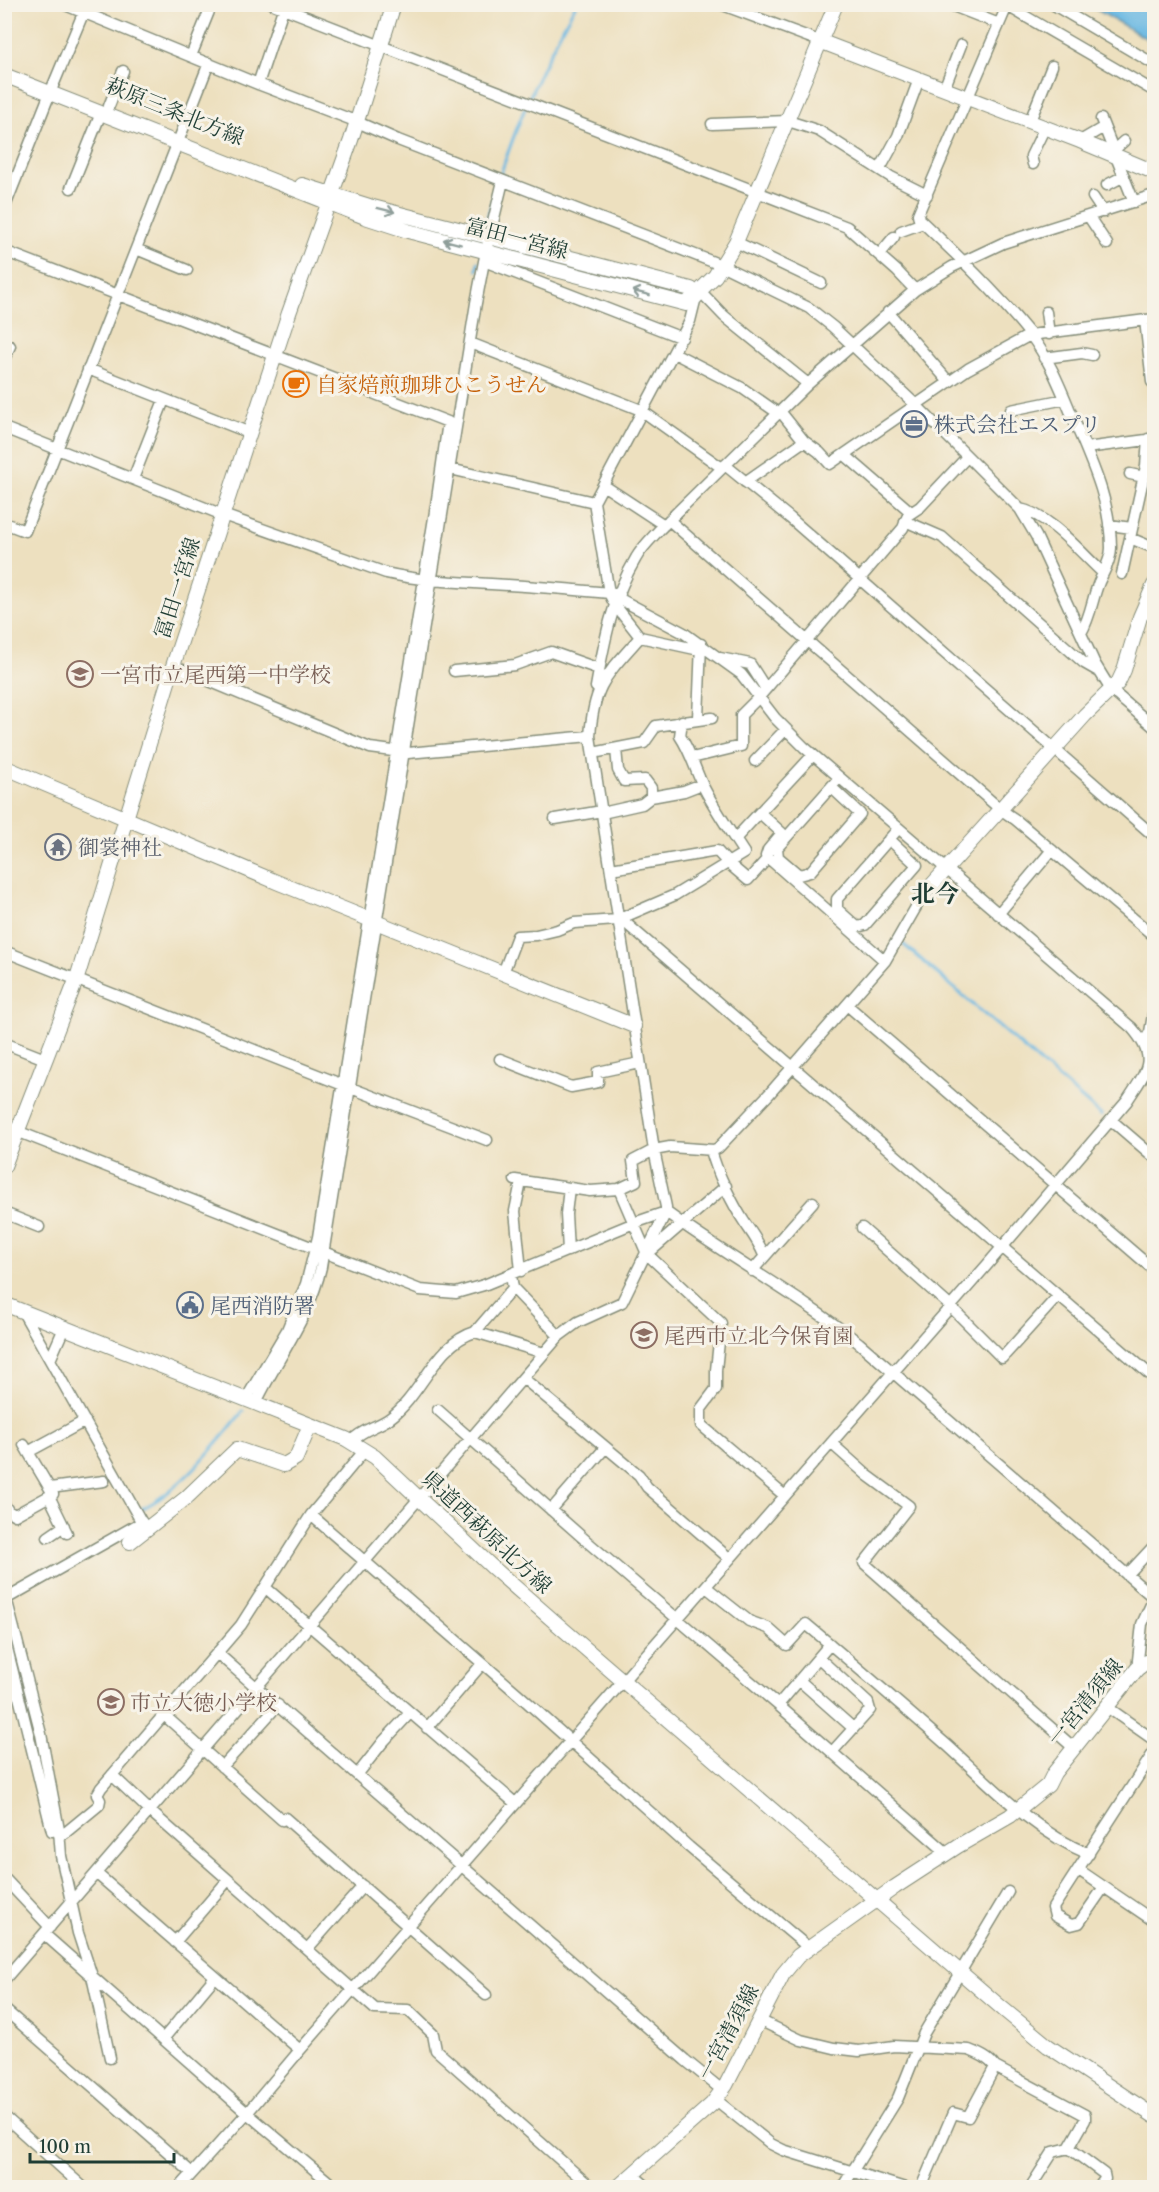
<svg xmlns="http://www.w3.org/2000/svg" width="1159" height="2192" font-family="'Libre Caslon Text','Noto Serif JP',serif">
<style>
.water{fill:#67b7e2;stroke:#437a8b;stroke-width:1.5}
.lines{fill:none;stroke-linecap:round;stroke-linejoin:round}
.stream{stroke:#67b7e2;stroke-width:3}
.street-casing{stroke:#868e7a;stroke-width:13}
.secondary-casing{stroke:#868e7a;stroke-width:16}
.street{stroke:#fff;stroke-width:10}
.secondary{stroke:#fff;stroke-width:14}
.oneway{stroke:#8f9e9a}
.labels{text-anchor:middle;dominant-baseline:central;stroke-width:6;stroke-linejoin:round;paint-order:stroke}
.street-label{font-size:21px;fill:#1f3d34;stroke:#f7f3e8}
.food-label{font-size:21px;fill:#c56008;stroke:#f7f3e8;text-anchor:start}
.service-label{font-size:21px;fill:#4e5e75;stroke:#f7f3e8;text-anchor:start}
.education-label{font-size:21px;fill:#785e54;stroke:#f7f3e8;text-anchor:start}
.worship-label{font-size:21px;fill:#5b616d;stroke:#f7f3e8;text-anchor:start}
.quarter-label{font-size:24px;font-weight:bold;fill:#1f3d34;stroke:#f7f3e8}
</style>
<rect width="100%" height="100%" fill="#f7f3e8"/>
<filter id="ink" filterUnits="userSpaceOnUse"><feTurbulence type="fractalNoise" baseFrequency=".0167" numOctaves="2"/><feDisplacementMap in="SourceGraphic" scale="12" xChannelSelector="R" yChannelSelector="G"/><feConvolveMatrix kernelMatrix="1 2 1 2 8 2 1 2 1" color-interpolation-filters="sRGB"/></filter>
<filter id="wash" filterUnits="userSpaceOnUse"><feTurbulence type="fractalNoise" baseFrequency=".008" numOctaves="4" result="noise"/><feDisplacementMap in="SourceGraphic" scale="24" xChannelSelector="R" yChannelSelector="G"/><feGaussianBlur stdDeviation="1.35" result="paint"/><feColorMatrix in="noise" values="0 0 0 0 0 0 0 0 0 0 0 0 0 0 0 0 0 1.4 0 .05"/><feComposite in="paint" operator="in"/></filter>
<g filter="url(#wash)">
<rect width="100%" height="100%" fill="#ede0bf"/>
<path class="water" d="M1088 5H1154V43Z"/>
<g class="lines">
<path class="stream" d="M486 222C507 146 537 72 576 4
M477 270 478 262
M903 944 1102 1116
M141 1509C180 1491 217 1444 243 1411"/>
</g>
</g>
<g filter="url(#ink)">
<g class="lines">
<defs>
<path id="street" d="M63 4 258 84 355 121 398 140 721 265 809 308 833 327 916 405 1020 509 1036 536 1095 664 1111 690 1154 727
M273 4 847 227 897 271 915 290
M720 4 822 42
M948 4 999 24
M1004 4 1154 91
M1052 4 1154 64
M1007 6 918 214 919 219C957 255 996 292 1029 333 1049 358 1061 389 1073 418 1090 459 1111 501 1111 548 1111 560 1104 571 1099 582 1092 599 1091 616 1081 633
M191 56 212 4
M258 84 283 9
M944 89 961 45
M109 106 123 71
M1101 119 1134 202
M1030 121 1052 66
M712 124 788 121 804 126 819 131 891 177 927 195
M1080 141 1104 127
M1114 150 1124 141
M1033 164 1031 156 1045 127
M880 169 898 136 919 79
M1107 185 1124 176
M71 188 101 113
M1093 197 1103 212
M4 209 50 93 87 4
M1089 217 1107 244
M901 231 923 223
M736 242 821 283
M136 249 187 270
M4 251 448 422 437 499 318 1237 306 1284 287 1330 246 1399
M879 255 894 237
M484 261 682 338
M701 292 724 316 808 384
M696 297 690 321 594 502 609 593 615 605 640 637 695 649 701 644
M888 312 949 382
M1046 312 1049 334
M1145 320 1152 382
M470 343 641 410 722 468
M674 353 742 388 778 413
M1044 358 1082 353 1092 355
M4 359 10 346
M88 369 250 433
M1011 410 1065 399
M780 411 804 441 819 452 830 464 968 369 1030 335 1154 319
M4 428 223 515 386 573C420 581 456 582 491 584 534 586 577 590 620 594
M1086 448 1154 439
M845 455 911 512
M725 465 790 518 1154 836
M450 469 594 502
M1130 474 1144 477
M133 479 164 400
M745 482 804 441
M603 485 664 525
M1020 509C1050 515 1080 552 1103 573
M669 520 1000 809 1016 820 1154 936
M905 521 942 537 1084 663 1098 671
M4 523 25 531 209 63
M1109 525 1132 528
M1130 538 1154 548
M1122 574 1146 466 1148 439
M1143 608 1154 618
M720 658 750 664 766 689
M173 666 370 748 408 753 590 736
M454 671 515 665 551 652 599 669
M596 687C604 643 612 598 636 558 642 547 652 538 660 529L808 384 915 290 952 267 1003 243 1154 195
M698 718 701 644
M616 749 618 770 624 781 645 780 651 788V797
M593 753 644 743 656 726 712 718
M692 758 741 746V715L759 697 903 528 908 515 920 507 967 457
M755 761 786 729
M831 787 860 814 810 872 799 875 778 857 777 848 831 787 839 778
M602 813 642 804 651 797 684 791 702 784
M760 813 782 833 768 850 766 856 885 961
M555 819 602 811
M735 839 813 755
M889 839 917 865 865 925 857 927 837 909V899L898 829
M611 869 717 851 728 863 748 880 768 858
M998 914 1052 850
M621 919 1154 1378
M4 951 343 1085 487 1140
M503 973 517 936 536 935 557 930 574 923 617 920 675 895 744 853C730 831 716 811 704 788 695 770 691 752 680 736L682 721
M847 1005 1154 1270
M1144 1042 1150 1032 1154 1009
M4 1043 45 1059
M500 1059 571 1087 598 1082V1072L640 1063
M1111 1120 1154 1157
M4 1126 420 1290 456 1293 484 1285 634 1223 666 1212C729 1258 798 1295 859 1343L1154 1598
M711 1150C716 1171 733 1205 745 1223 753 1235 758 1241 764 1255
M515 1180 590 1191 619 1189 636 1181 633 1161 654 1150 670 1147 714 1150 718 1148 770 1093 885 961 923 895
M521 1182 515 1211 521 1271
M619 1189 647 1254 721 1323 716 1370V1389L701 1409V1425L785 1496
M4 1213 39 1227
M862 1228 950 1306 1002 1358 1058 1296
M652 1250 726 1186
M568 1251 566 1214 569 1188
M752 1271 813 1202
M511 1275 513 1288 559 1336
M23 1312 50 1360
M64 1328 50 1360 146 1530
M475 1332 513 1288
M523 1378 639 1475 647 1487 730 1559
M256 1403C277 1358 310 1317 321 1267L476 303 486 251 503 181
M438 1410 591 1545 778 1705 947 1853
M350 1442C364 1428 376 1428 390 1418 422 1395 435 1344 475 1332L544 1353
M831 1443 867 1475 909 1506 864 1563 1074 1748
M28 1452 85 1421
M50 1488 104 1481
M49 1496 67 1533
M4 1504 8 1511 15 1515 53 1494 24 1445
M551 1510 605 1448
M311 1515 518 1694 689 1847 809 1948
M48 1537 64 1526
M1127 1575 1154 1546
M706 1587 749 1621 768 1628 787 1645 806 1624C854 1664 901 1705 948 1746 991 1785 1034 1832 1089 1854
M266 1588 515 1803
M4 1590 41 1734 59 1830 61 1856 78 1933 92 1976 110 2058
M4 1600 142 1522
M4 1636 52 1831
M217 1653 685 2060 722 2090
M820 1659 868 1703 870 1710 832 1752
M1137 1669 1142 1624 1154 1598
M800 1681 853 1728
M778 1705 830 1644
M1107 1707 1154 1740
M164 1715 282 1820 285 1818 486 1995
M427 1728 482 1664
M222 1767 278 1705
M112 1775 150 1811 375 2009 408 2010 433 2034 436 2050 592 2188
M357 1775 383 1742 410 1713
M59 1835 65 1833 99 1805 100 1800 97 1795 101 1788 241 1625 311 1515 365 1450
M1079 1870 1154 1921
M97 1874 300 2050
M4 1878 50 1927
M1104 1887 1079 1923 1071 1925 1055 1916 1053 1908 1154 1752
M44 1934 247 2113 336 2188
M175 1942 228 1880
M308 1948 363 1886
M4 1980 559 1336 578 1322 622 1302 666 1212V1207L654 1150 590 736C594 683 607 675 640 637
M4 2009 192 2173
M759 2020 801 2040 834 2048 859 2051 894 2046 969 2050C979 2054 989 2058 995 2067L1085 2115V2120L1069 2148
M163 2039 215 1977
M715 2099 771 2144 783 2150 905 2188
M4 2116 84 2188
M632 2174 648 2188
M179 2188 247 2113 300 2050 987 1265 1127 1101C1147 1070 1159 1059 1132 1028L804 747 775 718 741 674 684 633 618 598
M842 2188 898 2098 924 2033 1008 1892
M921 2188 953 2113 968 2117 995 2067
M1030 2188 1053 2152 1069 2148 1104 2174 1105 2179 1098 2188"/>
<path id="secondary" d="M822 42 1080 141 1154 172
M4 75 365 217 408 231 686 304 715 276 736 242 836 4
M302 185 369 206 691 289 696 297
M4 767 279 883 634 1026
M923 895 1085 715 1118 683 1124 670 1140 617 1154 585
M4 1166 77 978 173 666 289 313 351 140 394 4
M4 1304 346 1439 375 1457 491 1566 564 1630 1003 2009 1048 2046 1154 2116
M130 1542 186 1498 237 1449 284 1465 296 1458 310 1425
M617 2188 712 2104 726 2085 783 1974 798 1956 895 1887 958 1846 1010 1816 1048 1785 1054 1773 1137 1669 1145 1663 1154 1659"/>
</defs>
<use href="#street" class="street-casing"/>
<use href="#secondary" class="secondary-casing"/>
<use href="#street" class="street"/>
<use href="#secondary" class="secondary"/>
</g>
<defs><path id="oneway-shaft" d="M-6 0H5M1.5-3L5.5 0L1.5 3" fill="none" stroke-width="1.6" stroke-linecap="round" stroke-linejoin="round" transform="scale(1.5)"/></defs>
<g class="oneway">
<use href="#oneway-shaft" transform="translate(386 210) rotate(14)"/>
<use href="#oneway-shaft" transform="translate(452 242) rotate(-165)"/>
<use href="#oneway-shaft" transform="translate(641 293) rotate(-166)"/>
</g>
</g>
<defs>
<symbol id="cafe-ring" viewBox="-11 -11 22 22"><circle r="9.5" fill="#f7f3e8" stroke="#e8710a" stroke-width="1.5"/><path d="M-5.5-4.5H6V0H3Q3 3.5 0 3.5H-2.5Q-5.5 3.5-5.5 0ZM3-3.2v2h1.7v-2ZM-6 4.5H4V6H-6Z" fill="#e8710a"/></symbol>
<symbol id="office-ring" viewBox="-11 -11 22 22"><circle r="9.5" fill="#f7f3e8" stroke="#5c6f8a" stroke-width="1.5"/><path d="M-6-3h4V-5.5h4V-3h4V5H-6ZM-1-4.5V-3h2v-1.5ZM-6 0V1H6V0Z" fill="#5c6f8a"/></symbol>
<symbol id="school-ring" viewBox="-11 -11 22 22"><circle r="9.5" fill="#f7f3e8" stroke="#8d6e63" stroke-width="1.5"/><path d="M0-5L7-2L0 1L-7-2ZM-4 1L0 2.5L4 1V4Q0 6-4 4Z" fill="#8d6e63"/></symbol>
<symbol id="temple-ring" viewBox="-11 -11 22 22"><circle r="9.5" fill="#f7f3e8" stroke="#6b7280" stroke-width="1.5"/><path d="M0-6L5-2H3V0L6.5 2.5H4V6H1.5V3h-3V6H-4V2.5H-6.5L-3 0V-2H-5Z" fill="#6b7280"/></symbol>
<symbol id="civic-ring" viewBox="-11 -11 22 22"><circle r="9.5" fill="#f7f3e8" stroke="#5c6f8a" stroke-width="1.5"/><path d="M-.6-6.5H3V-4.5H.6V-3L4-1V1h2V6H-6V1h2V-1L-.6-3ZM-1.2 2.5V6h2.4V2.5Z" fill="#5c6f8a"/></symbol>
</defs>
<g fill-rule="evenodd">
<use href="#cafe-ring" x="281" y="369" width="30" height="30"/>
<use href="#office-ring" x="899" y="409" width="30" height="30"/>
<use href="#school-ring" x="65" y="659" width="30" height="30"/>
<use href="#temple-ring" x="43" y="832" width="30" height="30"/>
<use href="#civic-ring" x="175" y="1290" width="30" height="30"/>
<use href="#school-ring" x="629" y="1320" width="30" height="30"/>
<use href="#school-ring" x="96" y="1687" width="30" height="30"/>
</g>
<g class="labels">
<g class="street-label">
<text transform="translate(175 111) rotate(22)">萩原三条北方線</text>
<text transform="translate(517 238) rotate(15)">富田一宮線</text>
<text transform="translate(177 588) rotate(-72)">冨田一宮線</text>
<text transform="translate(487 1532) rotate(43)">県道西萩原北方線</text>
<text transform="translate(1085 1702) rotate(-51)">一宮清須線</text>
<text transform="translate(728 2032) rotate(-62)">一宮清須線</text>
</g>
<g class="food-label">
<text x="316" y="384">自家焙煎珈琲ひこうせん</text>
</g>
<g class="service-label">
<text x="934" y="424">株式会社エスプリ</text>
<text x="210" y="1305">尾西消防署</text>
</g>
<g class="education-label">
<text x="100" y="674">一宮市立尾西第一中学校</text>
<text x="664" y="1335">尾西市立北今保育園</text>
<text x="130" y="1702">市立大徳小学校</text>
</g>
<g class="worship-label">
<text x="78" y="847">御裳神社</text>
</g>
<g class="quarter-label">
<text x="935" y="893">北今</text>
</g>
</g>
<rect width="1159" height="2192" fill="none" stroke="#f7f3e8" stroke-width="24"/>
<path d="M30 2153v9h144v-9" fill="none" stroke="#1f3d34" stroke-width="3"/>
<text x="39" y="2153" font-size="18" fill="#1f3d34" stroke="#f7f3e8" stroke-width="4.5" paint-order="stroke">100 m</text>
</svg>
